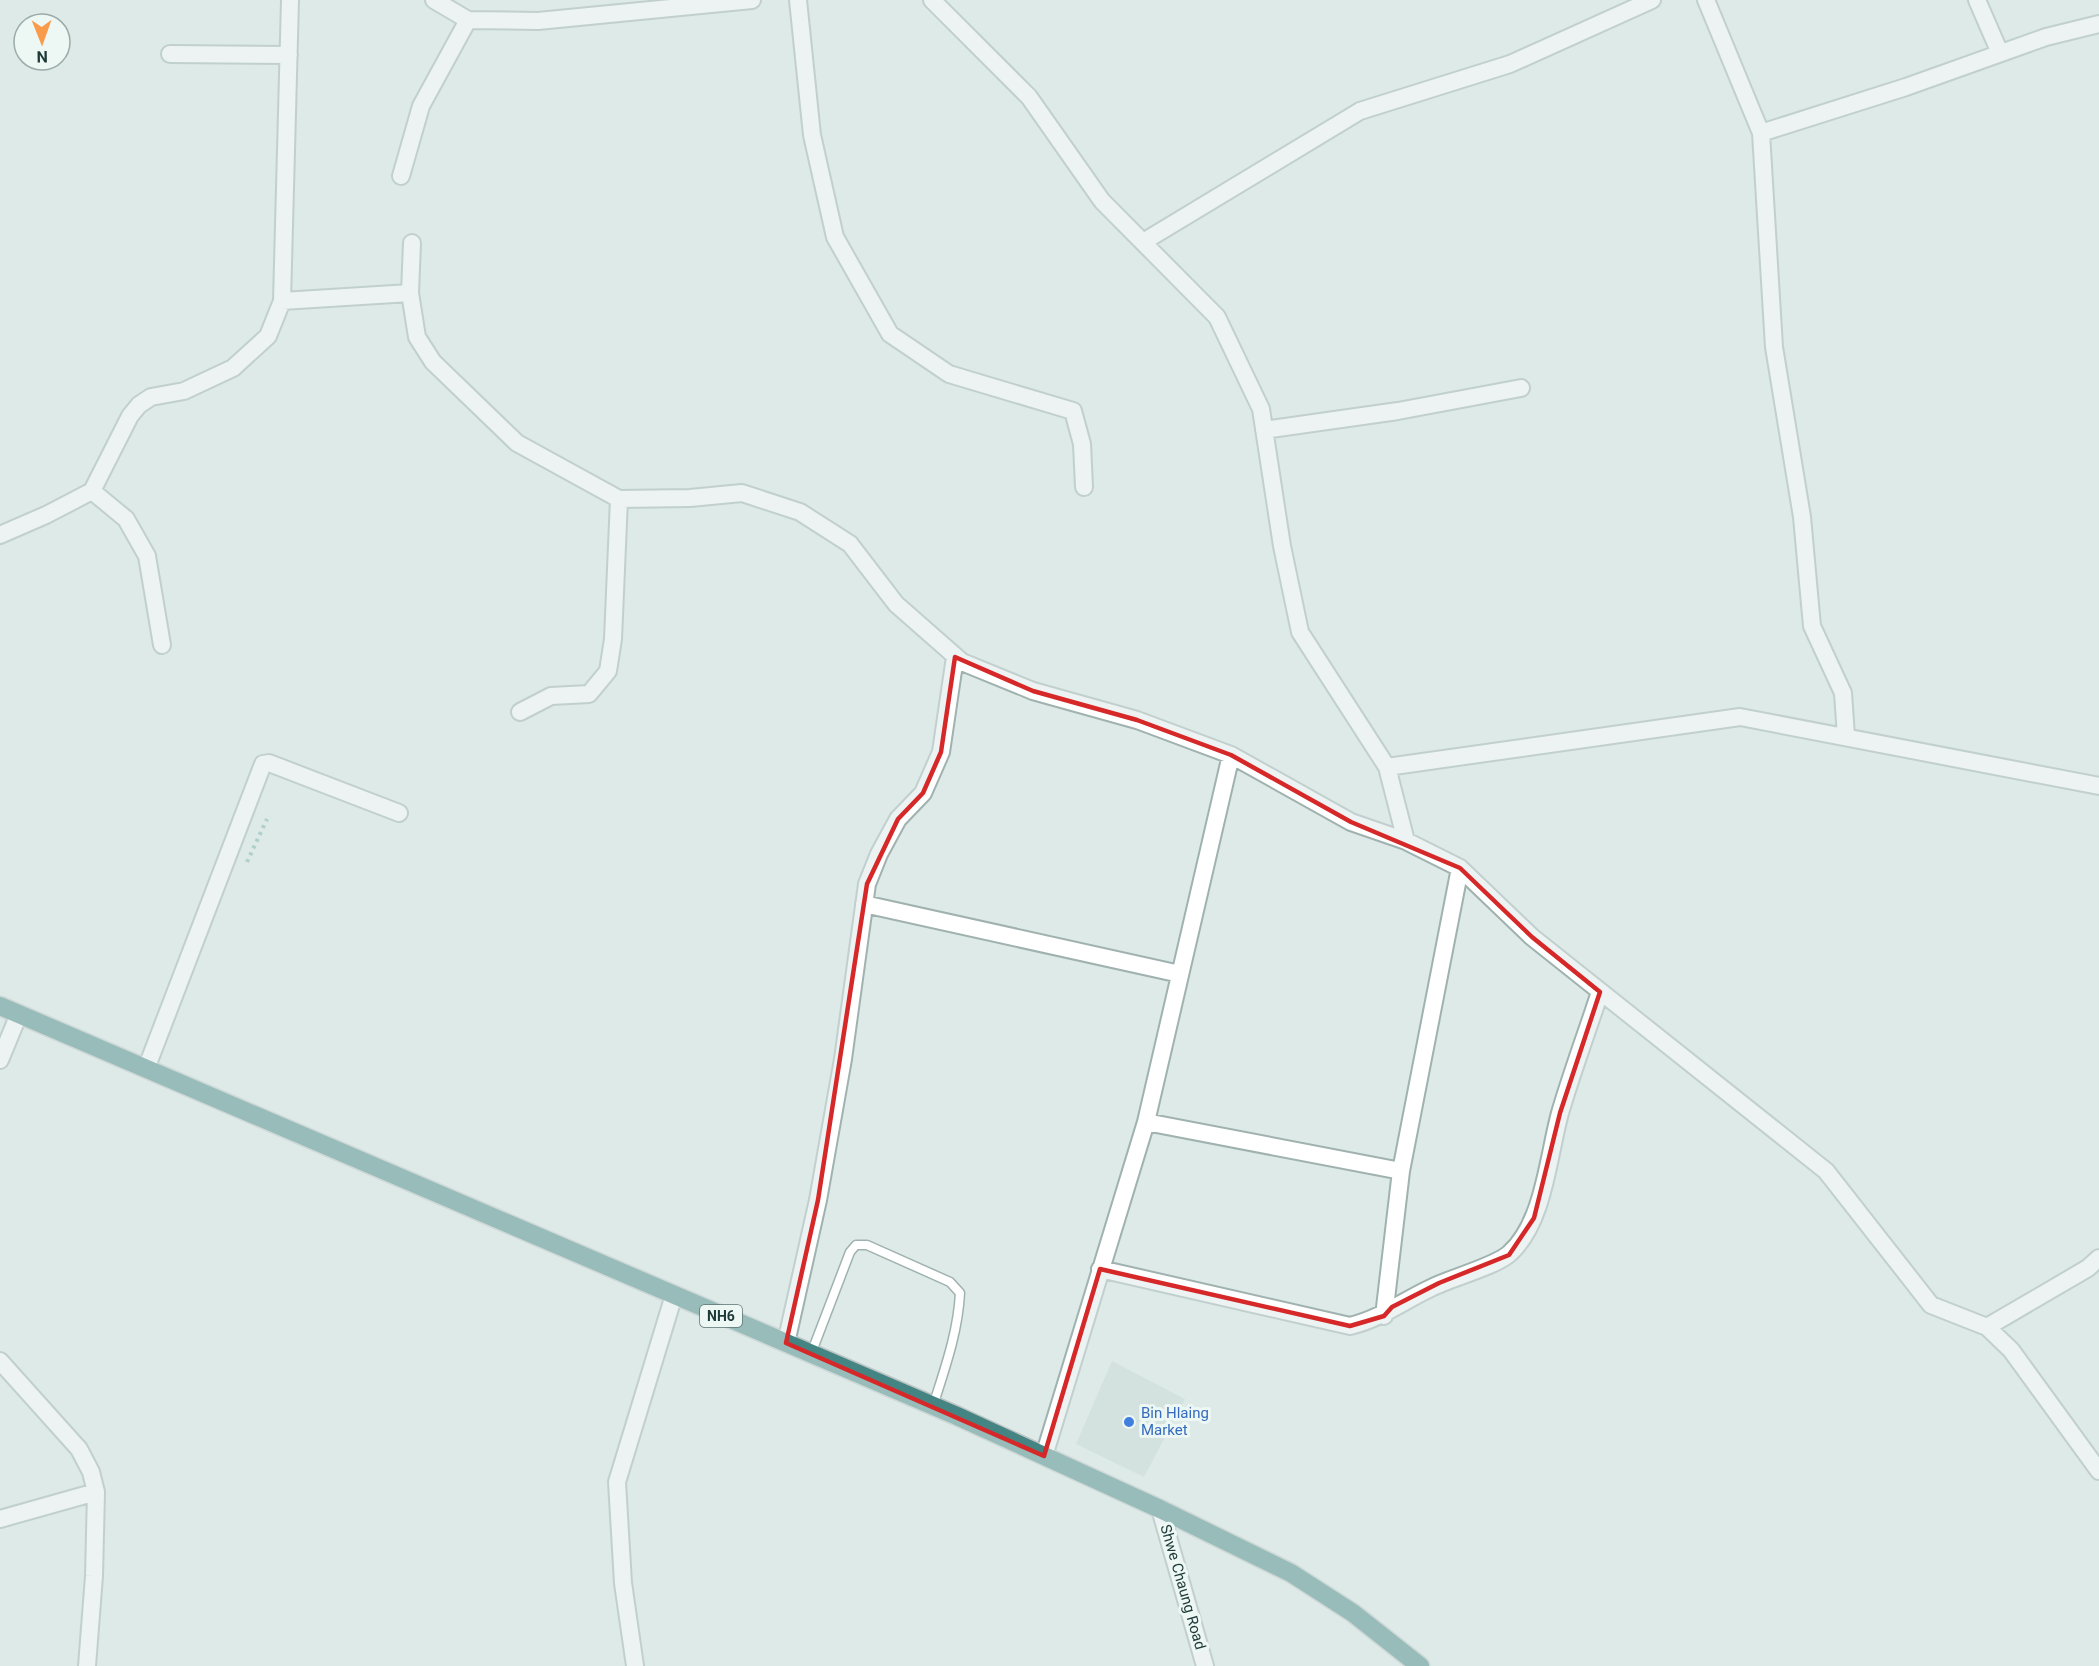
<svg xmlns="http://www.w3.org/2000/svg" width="2099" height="1666" font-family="Roboto,sans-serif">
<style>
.built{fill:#cbdad6}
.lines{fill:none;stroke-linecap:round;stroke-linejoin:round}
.service-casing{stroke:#a0b2af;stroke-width:11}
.minor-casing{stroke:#a0b2af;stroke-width:20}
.trunk-casing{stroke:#bcc4c3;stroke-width:21}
.path{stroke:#7bb0aa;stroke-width:4;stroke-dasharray:3 4.5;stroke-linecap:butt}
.service{stroke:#fff;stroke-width:8}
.minor{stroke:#fff;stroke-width:16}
.trunk{stroke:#448584;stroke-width:18}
.marked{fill:none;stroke:#d62828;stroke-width:4.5;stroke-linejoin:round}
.shop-dot{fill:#3f7fe0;stroke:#edf7f4;stroke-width:2}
.labels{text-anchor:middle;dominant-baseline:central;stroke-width:6;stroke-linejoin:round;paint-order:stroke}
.shield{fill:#edf7f4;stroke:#5c7370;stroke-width:1.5}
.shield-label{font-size:14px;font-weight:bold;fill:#1e3a38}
.shop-label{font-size:15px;fill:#366cbe;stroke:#edf7f4;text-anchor:start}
.street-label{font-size:15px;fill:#1e3a38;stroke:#edf7f4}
</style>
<rect width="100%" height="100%" fill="#ddeae7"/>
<path class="built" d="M1112 1361 1185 1399 1144 1477 1076 1444Z"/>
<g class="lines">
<defs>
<path id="service" d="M811 1354 850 1252 856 1245H867L950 1282 960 1293C958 1332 945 1368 933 1406"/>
<path id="minor" d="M434 0 468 20 538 21 752 0
M798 0 812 135 835 237 890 334 949 374 1073 411 1082 444 1084 487
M932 0 1029 97 1102 201 1217 317 1261 409 1282 546 1300 632 1387 767 1406 841 1460 868 1532 937 1826 1171 1931 1305 1987 1327 2011 1350 2099 1471
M1706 0 1761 133 1774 347 1802 517 1812 626 1843 693 1846 736
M1977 0 2000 53
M170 54 289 55
M1761 133 1906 87 2046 37 2099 24
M401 176 421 106 468 20
M1143 242 1360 111 1510 64 1652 0
M412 243 410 293 417 337 433 362 517 443 619 499 690 498 742 493 800 512 850 544 896 604 962 662 1033 691 1137 720 1231 755 1351 822 1406 841
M282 301 410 293
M1264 430 1398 411 1521 388
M92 491 126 519 147 556 162 645
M0 535 46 515 92 491 130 416 139 405 151 397 184 391 233 368 268 336 282 301 290 0
M520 712 551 696 589 694 608 671 613 639 619 499
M1387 767 1740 717 2099 786
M864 904 1180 974
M0 1060 19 1014
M146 1069 263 764 269 763 399 813
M1146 1122 1401 1171
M1100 1269 1350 1326C1380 1319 1403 1301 1431 1288 1450 1278 1497 1266 1510 1253 1544 1222 1548 1157 1560 1113 1572 1072 1587 1032 1600 992
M1384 1316 1401 1171 1460 868
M1987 1327 2088 1268 2099 1258
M786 1343 818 1200 843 1059 867 884 879 854 898 819 923 793 941 752 955 657
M0 1361 79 1449 91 1472 96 1492 94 1576 87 1666
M1044 1456 1146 1122 1231 755
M1160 1509 1205 1666
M0 1519 96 1492
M635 1666 623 1583 617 1482 674 1295"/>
<path id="trunk" d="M0 1006 957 1416 1160 1509 1291 1573 1353 1613 1420 1666"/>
</defs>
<use href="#service" class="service-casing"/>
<use href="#minor" class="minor-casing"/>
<use href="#trunk" class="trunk-casing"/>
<path class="path" d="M247 862 267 819"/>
<use href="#service" class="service"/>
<use href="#minor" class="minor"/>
<use href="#trunk" class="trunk"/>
</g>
<path d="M0 0H2099V1666H0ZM955 657 1033 691 1137 720 1231 755 1351 822 1460 868 1532 937 1600 992 1560 1113 1534 1218 1509 1255 1439 1283 1392 1307 1384 1316 1350 1326 1100 1269 1044 1456 786 1343 818 1200 867 884 898 819 923 793 941 752Z" fill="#ddeae7" fill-opacity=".55" fill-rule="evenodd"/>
<path class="marked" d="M955 657 1033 691 1137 720 1231 755 1351 822 1460 868 1532 937 1600 992 1560 1113 1534 1218 1509 1255 1439 1283 1392 1307 1384 1316 1350 1326 1100 1269 1044 1456 786 1343 818 1200 867 884 898 819 923 793 941 752Z"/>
<circle class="shop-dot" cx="1129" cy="1422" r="6"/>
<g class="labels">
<rect class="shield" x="700" y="1305" width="42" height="22" rx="4.5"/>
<g class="shield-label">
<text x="721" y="1316">NH6</text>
</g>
<g class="shop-label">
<text x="1141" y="1413">Bin Hlaing<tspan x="1141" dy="17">Market</tspan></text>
</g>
<g class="street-label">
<text transform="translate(1183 1587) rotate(74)">Shwe Chaung Road</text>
</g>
</g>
<g transform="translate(42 42) rotate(179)"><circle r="28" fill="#edf7f4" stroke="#9aaba9" stroke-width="1.5"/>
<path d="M0-4.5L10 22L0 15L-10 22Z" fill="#fa9b4b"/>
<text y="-9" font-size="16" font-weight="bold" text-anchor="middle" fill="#1e3a38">N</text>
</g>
</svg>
